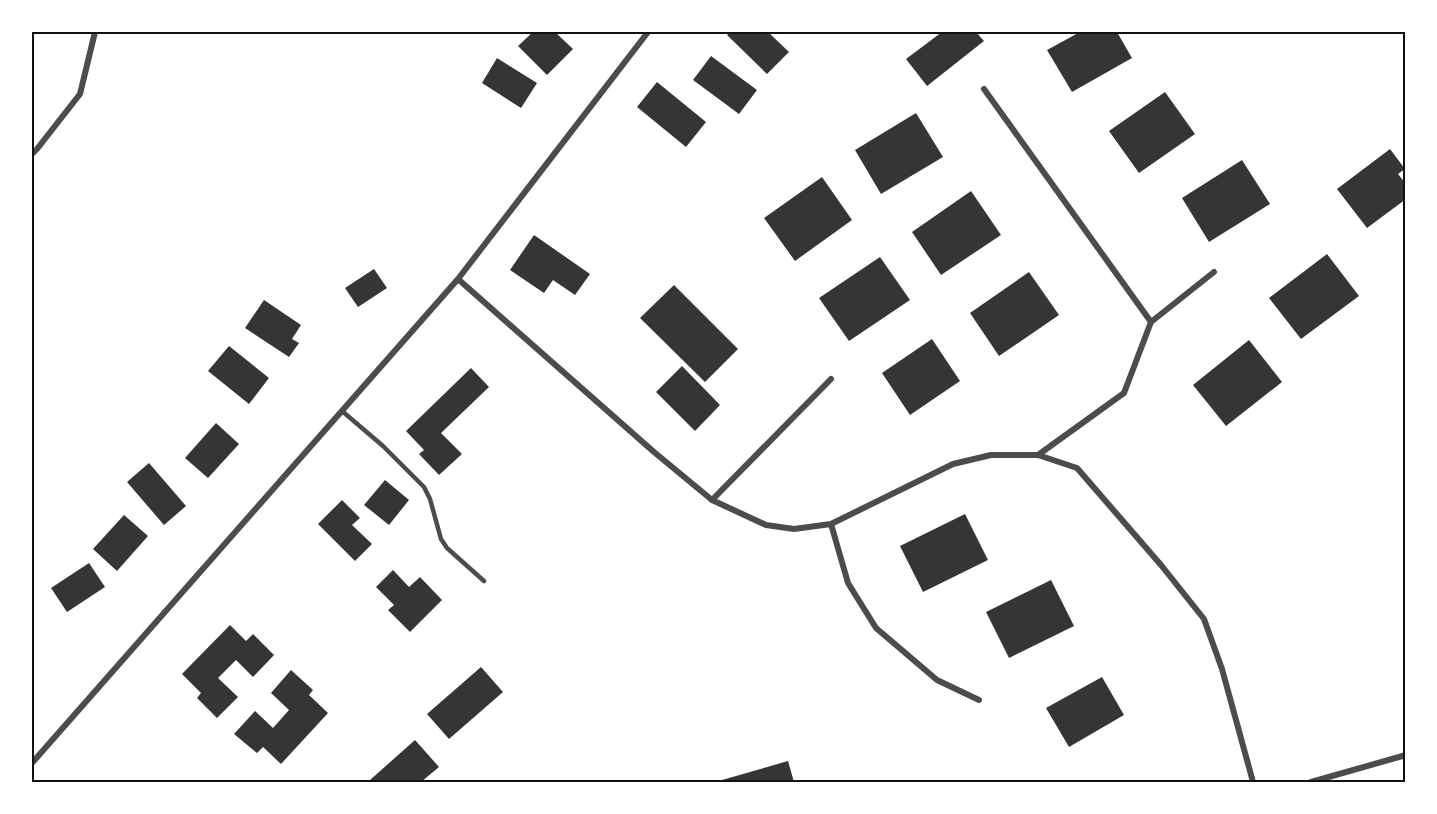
<svg xmlns="http://www.w3.org/2000/svg" width="1437" height="814" font-family="'Archivo Narrow',sans-serif">
<style>
.building{fill:#353535}
.lines{fill:none;stroke-linecap:round;stroke-linejoin:round}
.service{stroke:#4c4c4c;stroke-width:4.5}
.minor{stroke:#4c4c4c;stroke-width:6}
.neatline{fill:none;stroke:#111;stroke-width:2}
</style>
<rect width="100%" height="100%" fill="#fff"/>
<path class="building" d="M533 32H555L573 49 547 75 518 46Z
M730 32H768L789 52 767 74 727 35Z
M942 32H976L984 41 927 86 906 59Z
M1080 32H1117L1132 58 1072 92 1047 50Z
M711 56 757 90 739 114 693 80Z
M497 58 537 83 521 108 482 83Z
M657 82 706 122 686 147 637 107Z
M1165 92 1195 134 1139 173 1109 131Z
M916 113 943 157 881 194 855 150Z
M1390 149 1405 169 1398 174 1406 184V199L1367 228 1337 189Z
M1242 160 1270 204 1209 242 1182 198Z
M822 177 852 220 795 261 764 218Z
M971 191 1001 235 941 275 912 232Z
M534 235 590 274 575 295 553 280 544 293 510 270Z
M1327 254 1359 296 1301 339 1269 298Z
M880 257 910 300 849 341 819 298Z
M374 269 387 288 358 307 345 288Z
M1029 272 1059 315 999 356 970 313Z
M674 285 738 349 705 382 640 318Z
M264 300 301 325 292 339 299 343 289 357 245 328Z
M932 339 960 381 910 415 882 373Z
M1249 340 1282 382 1226 426 1193 385Z
M229 346 269 378 249 404 208 371Z
M682 366 720 405 695 431 656 392Z
M471 368 489 387 441 433 462 454 439 475 419 454 424 450 406 431Z
M216 423 239 444 208 478 185 458Z
M149 463 186 506 164 525 127 482Z
M385 480 409 500 389 525 364 505Z
M342 500 360 518 352 525 372 544 355 561 318 524Z
M965 514 988 560 923 592 900 546Z
M124 515 148 536 117 571 93 549Z
M89 563 105 587 67 612 51 588Z
M393 570 409 587 420 577 442 600 410 632 388 610 394 605 376 587Z
M1051 580 1074 626 1009 658 986 612Z
M230 625 246 641 253 634 274 655 253 677 236 660 218 678 238 697 217 718 197 698 201 693 182 674Z
M481 667 503 692 449 739 427 714Z
M291 670 313 690 309 695 328 713 281 764 263 747 257 753 234 734 255 711 273 728 289 710 271 693Z
M1102 677 1124 715 1069 747 1046 708Z
M415 740 439 767 421 782H372L370 780Z
M788 761 794 782H715Z"/>
<g class="lines">
<path class="service" d="M342 411 383 446 424 487 430 499 441 539 447 548 484 581"/>
<path class="minor" d="M984 89 1151 322 1124 393 1038 455
M32 154 37 149 80 94 95 32
M458 279 654 452 712 500 766 525 794 529 831 524 953 464 991 455H1038L1077 468 1161 565 1204 619 1222 669 1253 782
M1151 322 1214 272
M712 500 831 379
M831 524 848 583 876 628 937 680 979 700
M32 763 458 279 648 32
M1311 782 1406 755"/>
</g>
<rect width="1437" height="814" fill="none" stroke="#ffffff" stroke-width="66"/>
<rect x="33" y="33" width="1371" height="748" class="neatline"/>
</svg>
